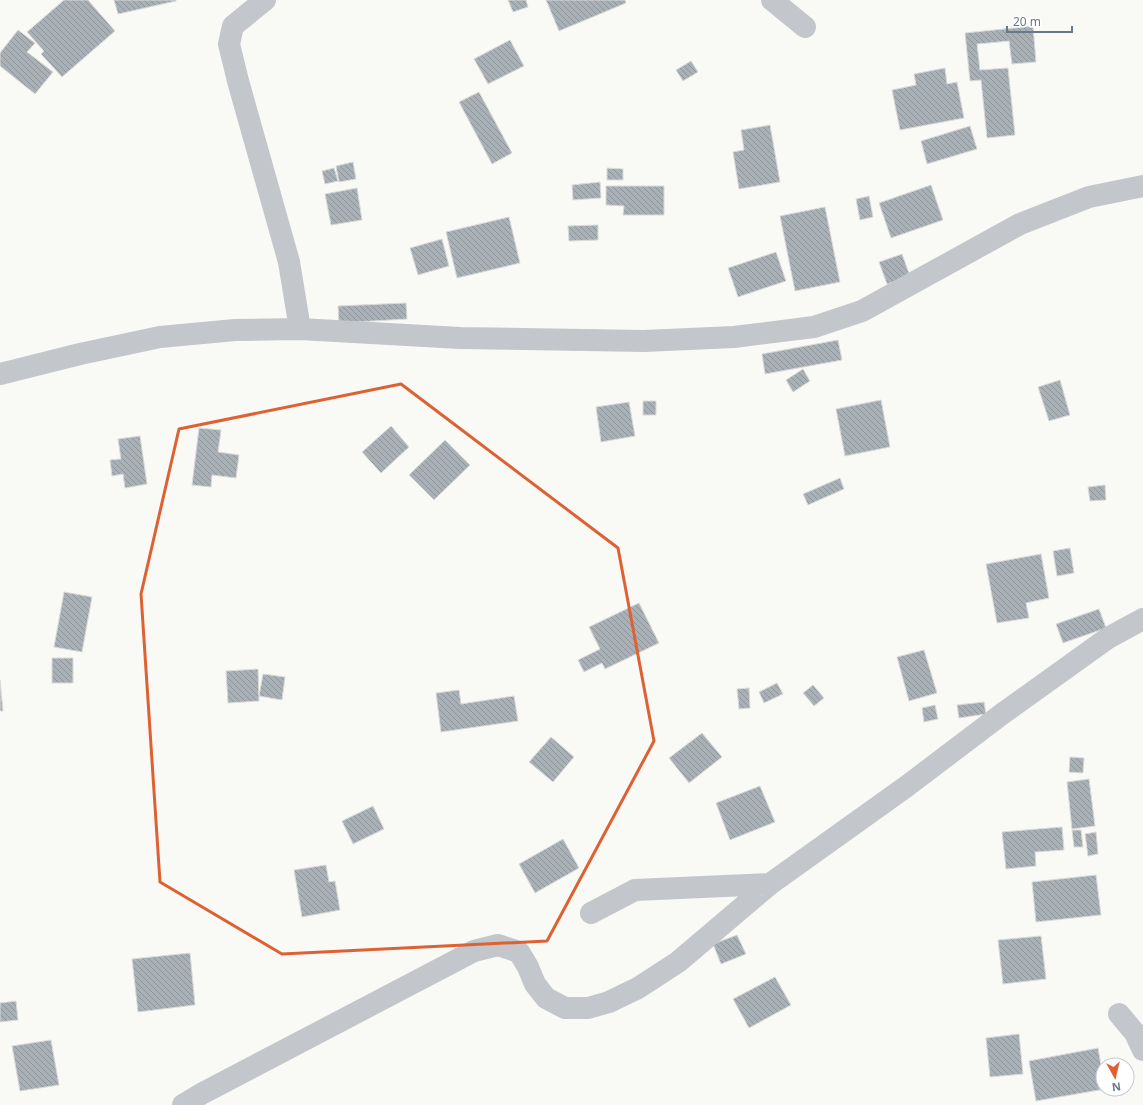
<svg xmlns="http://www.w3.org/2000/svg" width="1143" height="1105" font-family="'Noto Sans',sans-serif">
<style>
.building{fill:url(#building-back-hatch);stroke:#dadbd9}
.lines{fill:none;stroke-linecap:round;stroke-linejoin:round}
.street{stroke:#c3c6ca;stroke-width:22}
.marked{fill:none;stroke:#dd6133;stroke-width:3;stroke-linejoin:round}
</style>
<defs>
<pattern id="building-back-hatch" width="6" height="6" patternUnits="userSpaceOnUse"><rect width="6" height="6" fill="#a9b1b7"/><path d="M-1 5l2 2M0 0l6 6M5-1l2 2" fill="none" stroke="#8e959a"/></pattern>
</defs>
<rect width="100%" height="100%" fill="#f9f9f6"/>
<path class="building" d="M64 0H88L115 31 62 77 41 54 44 51 27 32Z
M114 0H176V1L118 14Z
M508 0H526L528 7 513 12Z
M546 0H625L626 3 559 31Z
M1033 26 1036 62 1012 64 1009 41 977 44 980 70 1008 68 1015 135 987 138 981 80 970 81 965 33Z
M18 30 35 43 27 52 53 72 35 94 0 66V53Z
M510 40 524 66 488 84 474 59Z
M691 61 698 72 683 81 676 70Z
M945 68 947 84 957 82 964 118 900 130 892 90 916 85 914 74Z
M479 92 512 153 492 164 459 102Z
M770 125 780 182 739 189 733 152 744 150 741 130Z
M970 126 977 149 927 164 921 141Z
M353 162 356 179 339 182 336 166Z
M334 168 338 181 325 184 322 171Z
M607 168 623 169V180H607Z
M600 182 601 198 573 200 572 185Z
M931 185 943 220 891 238 879 203Z
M606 186H664V215H623L624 206 606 205Z
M357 188 362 220 331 225 325 194Z
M869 196 873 217 860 220 856 199Z
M825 207 840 282 795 291 780 216Z
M509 217 520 263 457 278 446 232Z
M598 225V240L569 241 568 226Z
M442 239 449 266 418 275 410 248Z
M776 252 786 281 738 297 728 268Z
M902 254 910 276 887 284 879 262Z
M406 303 407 319 339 323 338 306Z
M838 340 842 360 765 374 762 354Z
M803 369 810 381 793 392 786 380Z
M1060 380 1070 415 1049 421 1038 387Z
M881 400 890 447 845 456 836 409Z
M643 401H656V415H643Z
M629 402 635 436 601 442 596 407Z
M391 426 409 447 381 473 362 452Z
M199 428 221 430 218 452 239 455 236 478 212 475 211 487 192 485Z
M140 436 147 484 125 488 123 474 112 476 110 460 121 459 118 439Z
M445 440 470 465 434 500 409 475Z
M840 478 844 489 808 505 803 494Z
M1105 485 1106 500 1090 501 1088 487Z
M1070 548 1074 573 1057 576 1053 551Z
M1041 554 1049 598 1026 603 1029 618 997 623 986 564Z
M64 592 92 597 82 652 54 647Z
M639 603 659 643 605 669 602 663 584 672 578 660 600 649 589 627Z
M1099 609 1106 628 1063 643 1056 624Z
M924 650 937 693 909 701 897 657Z
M52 658H73V683H52Z
M258 669 259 701 228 703 226 671Z
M263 674 285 677 282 700 259 696Z
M0 680 3 711H0Z
M777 683 783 694 764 703 759 692Z
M813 685 824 698 814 706 803 693Z
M749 688 750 708 739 709 737 689Z
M459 690 461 704 514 696 518 721 441 732 436 693Z
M984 702 986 714 959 718 957 705Z
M935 705 938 719 924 722 922 708Z
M702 733 722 757 689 783 669 758Z
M551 737 574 757 553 782 529 762Z
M1070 757 1084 758 1083 773 1069 772Z
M1089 779 1095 826 1072 829 1067 782Z
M760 786 775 822 730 840 716 803Z
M373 806 384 829 353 844 342 821Z
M1062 827 1064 850 1035 852 1036 866 1006 869 1002 832Z
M1072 830H1081L1083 847H1074Z
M1096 832 1098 854 1088 856 1085 834Z
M563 839 579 868 535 893 519 864Z
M326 865 329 882 335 881 340 910 302 917 294 870Z
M1096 875 1101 915 1036 922 1032 882Z
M737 935 746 954 721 964 713 944Z
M1041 936 1046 979 1003 984 998 940Z
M190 953 195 1005 138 1012 132 959Z
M775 977 791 1005 749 1028 733 999Z
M16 1001 18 1020 0 1022V1003Z
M1019 1034 1023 1074 990 1077 986 1038Z
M51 1040 59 1085 20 1091 12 1046Z
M1098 1048 1103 1076V1089H1105L1036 1101 1029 1061Z"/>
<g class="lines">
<path class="street" d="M265 0 233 26 229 44 238 81 289 262 300 329
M772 0 805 27
M0 374 80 354 160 337 235 330 300 329 460 338 644 341 734 337 814 327 862 311 1020 224 1089 197 1143 186
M591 913 635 890 770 884
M1119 1014 1135 1033 1143 1050
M183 1105 203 1093 474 951 498 945 519 952 528 967 535 984 546 998 565 1008H588L609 1002 638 988 678 962 770 884 907 786 1002 714 1108 638 1143 619"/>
</g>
<path class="marked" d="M401 384 618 548 654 741 547 941 282 954 160 882 141 594 179 429Z"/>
<g transform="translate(1115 1077) rotate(172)"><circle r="19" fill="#ffffff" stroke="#c3c9cf"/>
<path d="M0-3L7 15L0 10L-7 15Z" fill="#dd6133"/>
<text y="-6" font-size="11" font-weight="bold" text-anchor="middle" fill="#697886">N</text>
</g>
<path d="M1007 26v6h65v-6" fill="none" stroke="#697886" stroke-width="2"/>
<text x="1013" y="26" font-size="12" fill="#697886" stroke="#ffffff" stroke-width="3" paint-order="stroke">20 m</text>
</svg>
